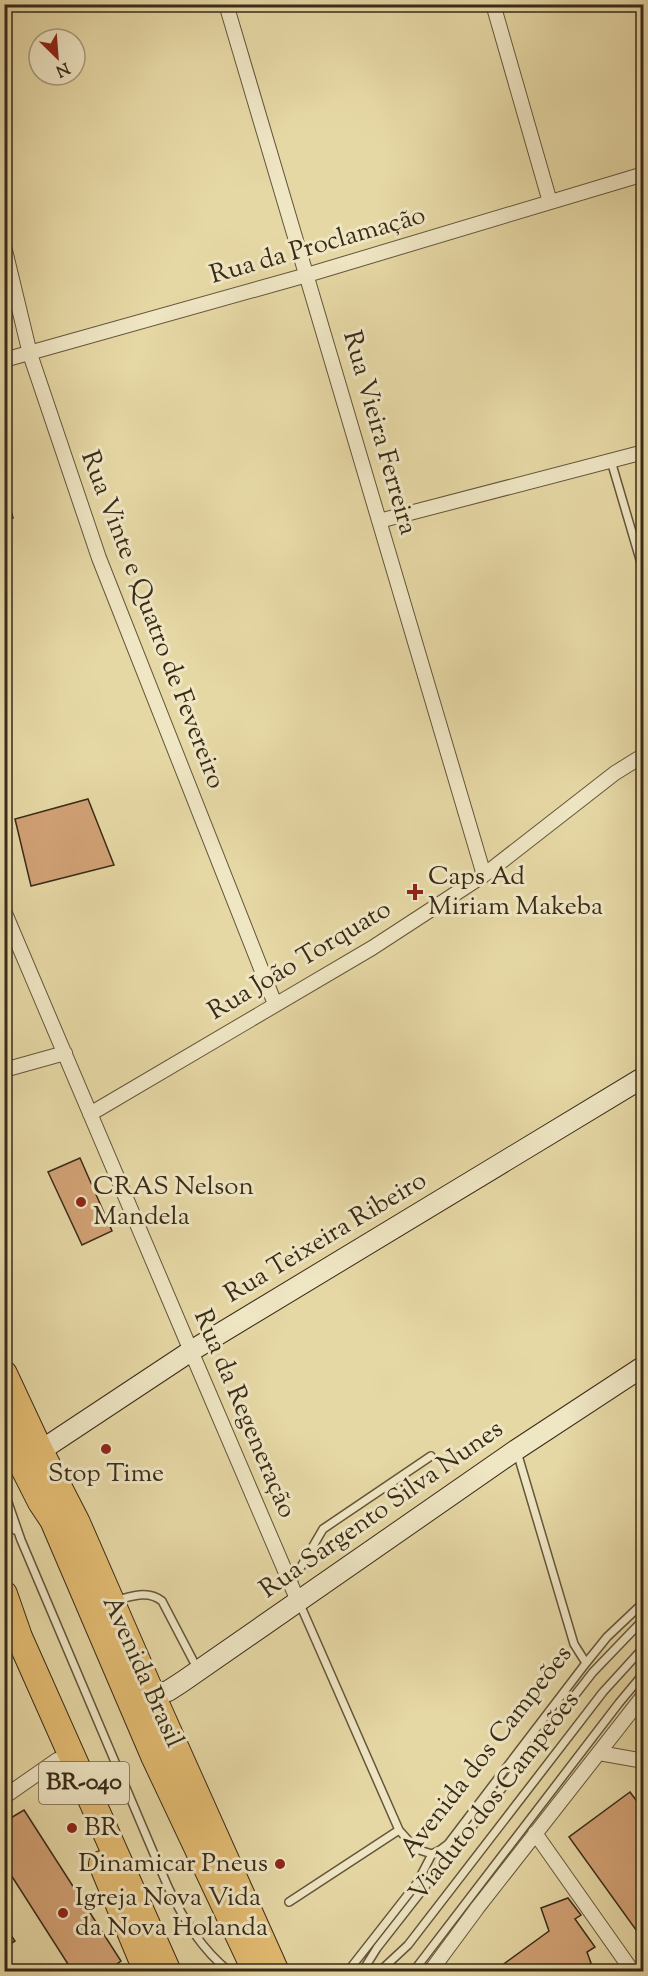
<svg xmlns="http://www.w3.org/2000/svg" width="648" height="1976" font-family="'Sorts Mill Goudy',serif">
<style>
.building{fill:#d2a276;stroke:#392b18;stroke-width:1.5}
.lines{fill:none;stroke-linecap:round;stroke-linejoin:round}
.lane-casing{stroke:#64563b;stroke-width:10}
.street-casing{stroke:#64563b;stroke-width:16}
.secondary-casing{stroke:#392b18;stroke-width:22}
.highway-casing{stroke:#392b18;stroke-width:28}
.lane{stroke:#efe6c4;stroke-width:7}
.street{stroke:#efe6c4;stroke-width:14}
.secondary{stroke:#efe6c4;stroke-width:20}
.highway{stroke:#e3bc72;stroke-width:26}
.poi-dot{fill:#8f2418;stroke:#efe6c4;stroke-width:2}
.labels{text-anchor:middle;dominant-baseline:central;stroke-width:6;stroke-linejoin:round;paint-order:stroke}
.shield{fill:#efe6c4;stroke:#70634c;stroke-width:1.5}
.shield-label{font-size:24px;font-weight:bold;fill:#392b18}
.street-label{font-size:26px;fill:#392b18;stroke:#efe6c4}
.poi-label{font-size:26px;fill:#392b18;stroke:#efe6c4;text-anchor:start}
</style>
<rect width="100%" height="100%" fill="#e6d8a5"/>
<filter id="stains"><feTurbulence type="fractalNoise" baseFrequency=".00333" numOctaves="4"/><feColorMatrix values="0 0 0 0 .2 0 0 0 0 .09 0 0 0 0 .02 0 0 0 .5 -.17"/></filter>
<radialGradient id="worn" r=".72"><stop offset=".6" stop-color="#630" stop-opacity="0"/><stop offset="1" stop-color="#630" stop-opacity=".3"/></radialGradient>
<path class="building" d="M4 484 13 518 4 520Z
M88 799 114 865 31 886 15 819Z
M80 1158 112 1231 82 1245 48 1172Z
M630 1792 644 1811V1941L569 1837Z
M24 1810 121 1961 105 1972H73L4 1864V1822Z
M568 1898 581 1915 575 1919 595 1947 587 1952 591 1963 579 1972H487L494 1971 549 1931 541 1908Z
M4 1925 15 1941 4 1948Z"/>
<g class="lines">
<defs>
<path id="lane" d="M611 461 644 573
M517 1452 574 1644 586 1663
M4 1491 21 1540 168 1887C184 1920 201 1949 230 1972
M4 1513 15 1530
M291 1584 323 1529 431 1456
M117 1600C133 1596 148 1590 162 1601L197 1668
M299 1602 399 1830 416 1849 432 1854
M289 1902 399 1830
M352 1966 417 1883 432 1854 440 1850 448 1844 586 1663 607 1637 644 1602
M362 1972 377 1948 593 1672 644 1619
M379 1972 408 1945 603 1692 644 1647
M413 1972 619 1703 644 1673"/>
<path id="street" d="M226 4 484 875
M493 4 550 202
M4 246 30 354 99 558 275 1004
M4 360 307 275 644 174
M379 521 644 452
M4 911 191 1351 298 1601
M4 1070 65 1053
M90 1114 372 948 484 875 615 773 644 755
M599 1753 644 1761
M4 1797 57 1760
M535 1833 633 1972
M430 1972 478 1907 644 1695"/>
<path id="secondary" d="M40 1451 191 1351 644 1077
M152 1695 168 1691 182 1682 516 1450 644 1366"/>
<path id="highway" d="M4 1374 40 1451 77 1523 152 1695 276 1972
M4 1429 41 1502 53 1520 154 1756 256 1972
M4 1594 19 1637 168 1972
M102 1864 147 1972"/>
</defs>
<use href="#lane" class="lane-casing"/>
<use href="#street" class="street-casing"/>
<use href="#secondary" class="secondary-casing"/>
<use href="#highway" class="highway-casing"/>
<use href="#lane" class="lane"/>
<use href="#street" class="street"/>
<use href="#secondary" class="secondary"/>
<use href="#highway" class="highway"/>
</g>
<g class="poi-dot">
<path d="M412 883h6v6h6v6h-6v6h-6v-6h-6v-6h6z"/>
<circle cx="81" cy="1202" r="6"/>
<circle cx="106" cy="1449" r="6"/>
<circle cx="72" cy="1828" r="6"/>
<circle cx="280" cy="1864" r="6"/>
<circle cx="63" cy="1913" r="6"/>
</g>
<g class="labels">
<rect class="shield" x="39" y="1762" width="90" height="42" rx="4.5"/>
<g class="shield-label">
<text x="84" y="1783">BR-040</text>
</g>
<g class="street-label">
<text transform="translate(318 246) rotate(-16)">Rua da Proclamação</text>
<text transform="translate(379 433) rotate(74)">Rua Vieira Ferreira</text>
<text transform="translate(152 620) rotate(69)">Rua Vinte e Quatro de Fevereiro</text>
<text transform="translate(300 961) rotate(-31)">Rua João Torquato</text>
<text transform="translate(326 1238) rotate(-31)">Rua Teixeira Ribeiro</text>
<text transform="translate(244 1414) rotate(67)">Rua da Regeneração</text>
<text transform="translate(382 1510) rotate(-35)">Rua Sargento Silva Nunes</text>
<text transform="translate(142 1672) rotate(66)">Avenida Brasil</text>
<text transform="translate(487 1752) rotate(-52)">Avenida dos Campeões</text>
<text transform="translate(495 1797) rotate(-52)">Viaduto dos Campeões</text>
</g>
<g class="poi-label">
<text x="428" y="877">Caps Ad<tspan x="428" dy="30">Miriam Makeba</tspan></text>
<text x="93" y="1187">CRAS Nelson<tspan x="93" dy="30">Mandela</tspan></text>
<text x="106" y="1474" text-anchor="middle">Stop Time</text>
<text x="84" y="1828">BR</text>
<text x="268" y="1864" text-anchor="end">Dinamicar Pneus</text>
<text x="75" y="1898">Igreja Nova Vida<tspan x="75" dy="30">da Nova Holanda</tspan></text>
</g>
</g>
<rect width="648" height="1976" fill="none" stroke="#e6d8a5" stroke-width="24"/>
<rect x="6" y="6" width="636" height="1964" fill="none" stroke="#392b18" stroke-width="3"/>
<rect x="12" y="12" width="624" height="1952" fill="none" stroke="#392b18" stroke-width="1.5"/>
<g transform="translate(57 57) rotate(155)"><circle r="28" fill="#efe6c4" stroke="#a69b7f" stroke-width="1.5"/>
<path d="M0-4.5L10 22L0 15L-10 22Z" fill="#8f2418"/>
<text y="-9" font-size="16" font-weight="bold" text-anchor="middle" fill="#392b18">N</text>
</g>
<rect width="100%" height="100%" filter="url(#stains)"/>
<rect width="100%" height="100%" fill="url(#worn)"/>
</svg>
